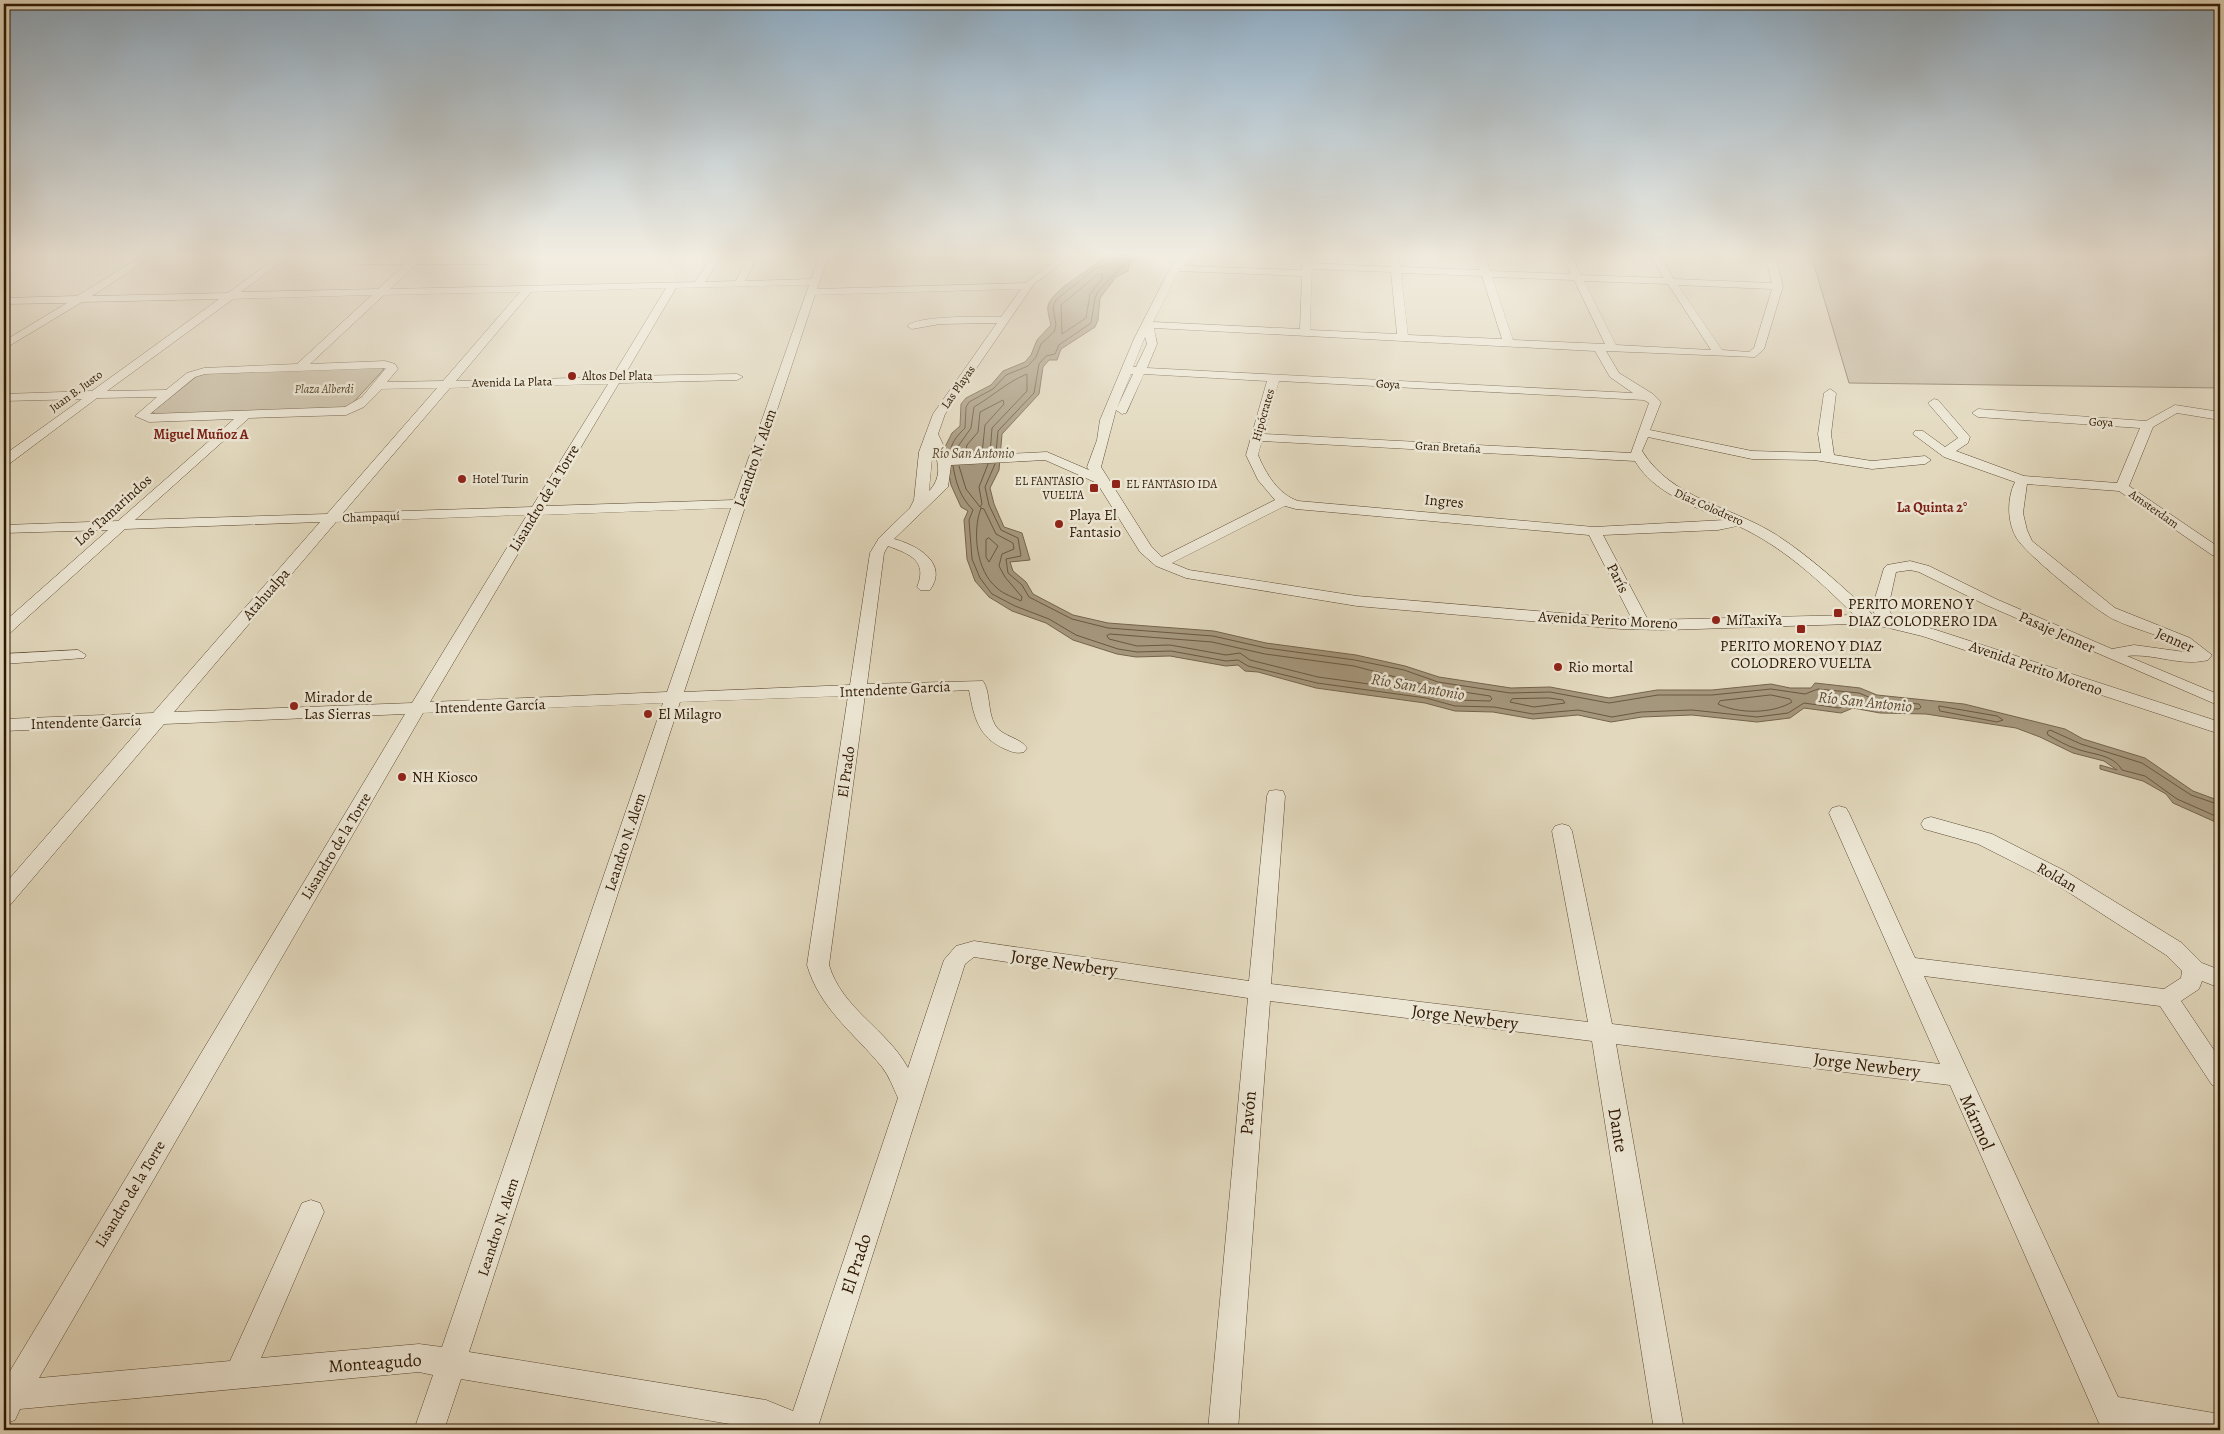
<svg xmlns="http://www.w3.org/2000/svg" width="2224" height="1434" font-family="Alegreya,serif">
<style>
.green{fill:#c3b79d;stroke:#786850}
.water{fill:#a5977d;stroke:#75644c}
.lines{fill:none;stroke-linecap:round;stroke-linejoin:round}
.shore{stroke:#6a5840;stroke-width:1}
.minor-casing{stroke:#5b4831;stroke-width:1}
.minor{fill:#ece6d4;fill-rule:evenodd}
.poi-dot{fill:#8f2418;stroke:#ece6d4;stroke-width:2}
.labels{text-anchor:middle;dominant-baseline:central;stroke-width:5;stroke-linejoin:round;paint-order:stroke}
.far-poi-label{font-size:12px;fill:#2e1802;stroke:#ece6d4;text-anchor:start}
.far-street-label{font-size:12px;fill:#2e1802;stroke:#ece6d4}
.far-park-label{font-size:12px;font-style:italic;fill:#5b4830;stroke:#ece6d4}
.far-neighbourhood-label{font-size:14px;font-weight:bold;fill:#7a1f14;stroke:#ece6d4}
.far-water-label{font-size:14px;font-style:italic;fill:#5e4b33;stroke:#ece6d4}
.street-label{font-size:15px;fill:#2e1802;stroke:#ece6d4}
.poi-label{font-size:15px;fill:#2e1802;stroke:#ece6d4;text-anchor:start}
.water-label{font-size:16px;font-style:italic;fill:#5e4b33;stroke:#ece6d4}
.near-street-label{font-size:18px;fill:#2e1802;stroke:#ece6d4}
</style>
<rect width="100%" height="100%" fill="#e2d8bd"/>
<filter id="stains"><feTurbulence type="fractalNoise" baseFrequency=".004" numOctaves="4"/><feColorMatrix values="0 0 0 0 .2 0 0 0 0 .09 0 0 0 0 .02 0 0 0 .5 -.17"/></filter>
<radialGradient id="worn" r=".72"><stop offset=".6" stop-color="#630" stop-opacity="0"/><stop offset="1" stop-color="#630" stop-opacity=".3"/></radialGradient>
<path class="green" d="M1811 255H2220V388L1849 383Z
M380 367 384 369 351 405 340 409 156 415 152 412 197 376 208 373Z"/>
<path class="water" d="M1108 255H1140L1129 264 1128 271 1116 277 1100 298 1098 320 1095 327 1061 349 1057 360H1049L1043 367 1039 394 1002 434 999 470 990 488 994 504 1004 527 1022 533 1030 560 1010 562 1013 571 1026 582 1033 594 1073 615 1108 623 1214 631 1266 643 1356 655 1405 666 1439 677 1511 688 1550 687 1609 698 1657 690H1712L1771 684 1790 688H1811L1815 683 1860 688 1877 695 1964 704 2065 729 2083 739 2145 758 2193 791 2220 801V824L2173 803 2166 794 2143 781 2100 769V765L2117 770 2104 761 2073 753 2040 737 2016 728 1926 714 1880 713 1853 708 1841 713 1804 708 1790 718 1757 722 1692 715 1642 717 1611 722 1578 715 1533 719 1493 712 1455 711 1425 703 1316 688 1258 672 1245 671 1238 665 1226 666 1170 656 1136 657 1117 654 1073 640 1046 623 1012 611 989 597 975 581 967 559 964 520 968 511 961 507 951 485 944 449 952 433 960 426 961 404 966 398 991 385 1003 371 1025 362 1031 355 1037 340 1051 325C1050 320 1047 311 1048 306 1051 290 1096 266 1108 255Z"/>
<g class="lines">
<path class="shore" d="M1102 274V279L1090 294 1086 318 1062 334 1061 305 1097 275Z
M996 453 998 431 1034 393 1039 364 1046 356 1055 354 1059 345 1091 323 1095 298 1098 291 1134 255
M957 455 959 445 971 428 974 407C993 396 1007 382 1027 374V391L992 428 990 454
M965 455 967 445 978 432 980 412 1003 400 1004 404 985 425 982 454
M951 456C949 444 957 436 965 428L966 407 969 402 993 389 1006 375 1028 366 1036 357 1041 344 1054 332 1056 325 1053 307 1056 300 1094 269 1105 265 1111 255
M953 466C956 483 960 497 973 510L969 520 972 559 980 578 992 594 1015 606 1049 619 1076 635 1118 649 1137 652 1171 651 1226 661 1238 660 1248 666 1317 683 1426 698 1455 706 1494 707 1533 714 1578 710 1612 717 1641 712 1692 710 1757 717 1788 713 1804 703 1839 708 1853 703 1880 708 1919 709 1921 707 1919 704 1876 700 1859 693 1818 689 1805 694 1771 689 1712 695H1658L1609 703 1550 692 1510 693 1438 682 1404 670 1355 660 1266 648 1213 636 1108 628 1072 619 1029 597 1022 585 1008 573 1006 559 1021 556 1018 538 1001 530 989 505 985 487 995 464
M959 466 966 489 980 507 982 504 979 487 988 464
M981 508 984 509 996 534 1013 543 1014 549 1002 554 999 566 1005 577 1022 597 1021 601C1013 597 1003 594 997 588 976 571 972 531 981 508Z
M989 538 998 546 989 562 986 557V540Z
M1110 634 1212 642 1265 654 1354 666 1437 688 1490 696 1492 699 1490 701 1456 700 1427 692 1318 677 1250 660 1240 653 1226 655 1170 645 1137 646 1109 639 1107 636Z
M1771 695 1790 699 1792 702C1772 714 1739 714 1718 704L1720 701Z
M1549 698 1563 700 1565 703 1534 707 1510 702 1512 699Z
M1939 706 1997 716 2003 720 1997 722 1940 711Z
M2220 805 2191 795 2142 763 2081 744 2050 730 2047 732 2048 735C2057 740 2067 746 2077 749 2093 755 2113 754 2122 770L2145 776 2177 799 2220 818"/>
<defs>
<path id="minor" d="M9 255H20L4 265V258Z
M144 255H155L92 296 228 293 280 255H290L241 292 378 289 406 264H356L351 261 353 259 412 258 415 255H425L423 258H488L493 261 488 264H417L390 289 695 282 711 258 714 257 719 260 705 282 736 281 748 255H758L745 281 811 279 819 255H829L817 289 1025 283 1063 255H1073L1034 284 945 414 938 434 949 457 1047 452 1089 470 1087 467 1097 440 1100 420 1134 339 1170 268 1184 255H1194L1185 266 1302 270V261L1307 258 1310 259 1312 263 1391 267 1389 255H1399L1400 267 1480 270 1475 255H1485L1490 271 1571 274 1561 255H1571L1581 275 1664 278 1650 255H1659L1674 279 1772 283 1765 255H1775L1783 286 1764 349 1755 357 1606 351 1619 373 1653 394 1661 402 1650 430 1752 451 1821 453 1818 434 1824 393 1830 389 1836 393 1831 434 1834 455 1872 461 1925 456 1931 460 1925 464 1872 469 1814 460 1752 459 1648 437 1642 451C1672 499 1730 506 1775 534 1811 557 1843 587 1874 616L1876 617 1872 608 1884 568 1887 565 1910 561 1929 566 1996 599 2112 649 2134 645 2192 653C2170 636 2140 632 2115 620 2098 613 2023 552 2016 537 2007 521 2007 498 2015 482L1944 457 1913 434 1915 431H1923L1945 447 1958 438 1928 403 1934 399 1938 400 1970 437 1968 443 1956 451 2024 476 2117 483 2140 428 1978 417 1972 413 1978 409 2146 421 2175 405 2220 412V420L2177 413 2153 427 2129 486 2220 548V556L2212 555 2119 491 2027 484 2023 513 2027 530 2032 541 2115 608 2190 638 2212 655 2208 660C2180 667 2155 653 2127 656L2220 695V706L1986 605 1919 572 1910 570 1896 572 1888 608 1894 619 1933 629 2220 722V734L1922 636 1885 627 1851 624 1666 630 1621 629 1357 606 1186 578 1156 566 1140 552 1097 483 1045 460 951 465 948 487 894 539C917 545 949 563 930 590H920L917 587C928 561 910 554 888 546L884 553 867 684 983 681C991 693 987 711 995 725 1002 737 1020 737 1027 748L1024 752C1017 754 1012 752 1005 749 978 737 974 717 969 690L865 695 829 965C842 1009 887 1029 908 1068L944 960 956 946 974 941 1249 981 1267 796 1269 791 1276 790 1283 791 1285 796 1271 984 1588 1022 1552 831 1555 826 1562 824 1569 826 1572 831 1612 1024 1940 1064 1829 813 1832 808 1839 806 1846 808 1849 813 1915 958 2164 989 2181 978 2182 971 2166 955 2051 881 1978 844 1924 829 1921 824 1924 819 1931 817 1992 834 2065 871 2182 943 2202 963 2220 970V988L2202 981 2199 989 2181 1001 2220 1059V1088L2212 1085 2160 1006 1924 976 2118 1397 2220 1414V1430H2102L1950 1085 1616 1044 1684 1430H1654L1592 1041 1270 1001 1238 1430H1208L1248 998 974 957 965 964 817 1430H766L461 1379 444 1430H414L433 1375 419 1372 20 1409 15 1420 4 1424V1381L405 714 164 724 11 904 4 907V885L143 725 4 731V719L153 713 320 522 125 529 10 633 4 635V622L108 530 4 533V525L118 521 234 419 149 422 135 416 157 397 97 398 9 464 4 465V455L82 399 4 401V394L92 391 219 299 82 302 4 349V341L67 303 4 304V298L77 296ZM1312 269 1391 272 1397 334 1310 330ZM1179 271 1302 276 1300 329 1153 322ZM1401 273 1482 276 1502 339 1408 335ZM1492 277 1574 280 1605 344 1513 340ZM1584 281 1668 284 1711 350 1616 345ZM809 285 734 500 546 506 619 383 737 380 743 377 737 374 624 376 676 288ZM1678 285 1772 289 1754 348 1749 352 1722 350ZM666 288 612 377 456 381 531 292ZM1021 289 1001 317C982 317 919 315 907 326L912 329 940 324 997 323 933 414 919 452 914 500 910 508 879 538 870 553 850 685 684 692 815 295ZM520 292 443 381 387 382 398 369 395 364 385 361 310 364 384 295ZM372 295 297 364 204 368 187 373 166 390 107 391 233 299ZM1154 328 1595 351 1610 377 1633 393 1147 368 1157 344ZM1145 337 1147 344 1136 367H1133ZM386 368 362 397 345 407 150 414 195 377 205 374ZM1131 374H1133L1117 408ZM1144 374 1267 381 1246 455 1258 480 1275 500 1162 557 1151 546 1101 467 1116 410 1122 414 1126 413ZM1279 381 1644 400 1649 403 1631 453 1264 434ZM608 384 532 507 343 513 450 388ZM437 388 327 514 135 520 249 418 346 415 364 407 382 389ZM1262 441 1635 461C1654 493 1693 506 1725 520L1594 527 1298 501C1278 494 1266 474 1258 455ZM933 449C940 464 941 479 929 491ZM1285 506 1296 509 1589 535 1632 619 1357 596 1189 570 1172 563ZM731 508 667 692 430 702 541 515ZM527 515 412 703 174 712 336 522ZM1738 526C1782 546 1820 581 1854 615L1648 620 1603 535 1718 530ZM848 696 807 965C820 1009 854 1033 882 1067 889 1076 893 1087 898 1098L793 1411 766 1400 469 1352 680 702ZM663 703 442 1347 419 1344 261 1358 324 1212 320 1203 311 1200 302 1203 230 1361 39 1378 423 713Z
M78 650 86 655 84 658 4 664V654Z"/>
</defs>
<use href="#minor" class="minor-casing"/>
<use href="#minor" class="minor"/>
</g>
<linearGradient id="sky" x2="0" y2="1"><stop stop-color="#8da8bd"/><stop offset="0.56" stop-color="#f2ede1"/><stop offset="1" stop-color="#f2ede1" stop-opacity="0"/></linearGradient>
<rect width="2224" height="456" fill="url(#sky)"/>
<g class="poi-dot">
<circle cx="572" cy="376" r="5"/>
<circle cx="462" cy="479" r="5"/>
<rect x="1111" y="479" width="10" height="10" rx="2.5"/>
<rect x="1089" y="483" width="10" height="10" rx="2.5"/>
<circle cx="1059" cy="524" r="5"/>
<rect x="1833" y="608" width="10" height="10" rx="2.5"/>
<circle cx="1716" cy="620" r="5"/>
<rect x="1796" y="624" width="10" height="10" rx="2.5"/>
<circle cx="1558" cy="667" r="5"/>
<circle cx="294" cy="706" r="5"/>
<circle cx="648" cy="714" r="5"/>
<circle cx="402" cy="777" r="5"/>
</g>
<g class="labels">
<g class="far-poi-label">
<text x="582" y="376">Altos Del Plata</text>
<text x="472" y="479">Hotel Turin</text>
<text x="1084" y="481" text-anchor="end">EL FANTASIO<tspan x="1084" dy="14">VUELTA</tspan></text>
<text x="1126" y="484">EL FANTASIO IDA</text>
</g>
<g class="far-street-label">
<text transform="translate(512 382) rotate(-1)">Avenida La Plata</text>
<text transform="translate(1388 384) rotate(3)">Goya</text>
<text transform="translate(958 387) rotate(-55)">Las Playas</text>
<text transform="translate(76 391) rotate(-36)">Juan B. Justo</text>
<text transform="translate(1263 415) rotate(-74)">Hipócrates</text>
<text transform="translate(2101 422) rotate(2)">Goya</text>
<text transform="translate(1448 447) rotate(3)">Gran Bretaña</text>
<text transform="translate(1709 507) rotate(24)">Díaz Colodrero</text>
<text transform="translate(2154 509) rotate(35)">Amsterdam</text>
<text transform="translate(371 517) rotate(-2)">Champaquí</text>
</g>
<g class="far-park-label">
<text x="324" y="389">Plaza Alberdi</text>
</g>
<g class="far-neighbourhood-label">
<text x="201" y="434">Miguel Muñoz A</text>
<text x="1932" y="507">La Quinta 2°</text>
</g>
<g class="far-water-label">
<text x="973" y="453">Río San Antonio</text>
</g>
<g class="street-label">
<text transform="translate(755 458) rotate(-71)">Leandro N. Alem</text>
<text transform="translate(544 498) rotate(-59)">Lisandro de la Torre</text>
<text transform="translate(1444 501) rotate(5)">Ingres</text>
<text transform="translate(113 510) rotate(-42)">Los Tamarindos</text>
<text transform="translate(1618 578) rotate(63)">París</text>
<text transform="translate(266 594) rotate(-49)">Atahualpa</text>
<text transform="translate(1608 620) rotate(3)">Avenida Perito Moreno</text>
<text transform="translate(2057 632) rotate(24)">Pasaje Jenner</text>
<text transform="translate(2175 640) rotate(24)">Jenner</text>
<text transform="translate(2036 668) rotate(19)">Avenida Perito Moreno</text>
<text transform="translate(895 689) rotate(-3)">Intendente García</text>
<text transform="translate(490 706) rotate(-2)">Intendente García</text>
<text transform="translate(86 722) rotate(-2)">Intendente García</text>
<text transform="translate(846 772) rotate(-82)">El Prado</text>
<text transform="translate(625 842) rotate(-72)">Leandro N. Alem</text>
<text transform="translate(336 846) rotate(-59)">Lisandro de la Torre</text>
<text transform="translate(2057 877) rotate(30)">Roldan</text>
<text transform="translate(130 1194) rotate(-59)">Lisandro de la Torre</text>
<text transform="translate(498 1227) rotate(-72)">Leandro N. Alem</text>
</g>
<g class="poi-label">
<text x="1069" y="515">Playa El<tspan x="1069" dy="17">Fantasio</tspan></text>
<text x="1848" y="604">PERITO MORENO Y<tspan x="1848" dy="17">DIAZ COLODRERO IDA</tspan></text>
<text x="1726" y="620">MiTaxiYa</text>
<text x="1801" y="646" text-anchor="middle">PERITO MORENO Y DIAZ<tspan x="1801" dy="17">COLODRERO VUELTA</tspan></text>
<text x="1568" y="667">Rio mortal</text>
<text x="304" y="697">Mirador de<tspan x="304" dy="17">Las Sierras</tspan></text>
<text x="658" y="714">El Milagro</text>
<text x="412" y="777">NH Kiosco</text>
</g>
<g class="water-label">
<text transform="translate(1418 687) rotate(10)">Río San Antonio</text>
<text transform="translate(1865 702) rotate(6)">Río San Antonio</text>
</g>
<g class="near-street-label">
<text transform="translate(1064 963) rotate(8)">Jorge Newbery</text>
<text transform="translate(1465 1017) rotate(7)">Jorge Newbery</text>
<text transform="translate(1867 1065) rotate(7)">Jorge Newbery</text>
<text transform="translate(1248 1113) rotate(-85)">Pavón</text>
<text transform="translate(1977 1122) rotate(66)">Mármol</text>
<text transform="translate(1618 1130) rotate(80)">Dante</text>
<text transform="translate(856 1264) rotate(-72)">El Prado</text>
<text transform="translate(375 1363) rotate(-4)">Monteagudo</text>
</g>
</g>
<rect width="2224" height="1434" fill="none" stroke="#e2d8bd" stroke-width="20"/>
<rect x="5" y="5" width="2214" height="1424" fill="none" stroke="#2e1802" stroke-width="2.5"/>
<rect x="10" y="10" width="2204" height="1414" fill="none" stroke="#2e1802"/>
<rect width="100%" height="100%" filter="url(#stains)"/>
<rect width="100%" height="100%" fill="url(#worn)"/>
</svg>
